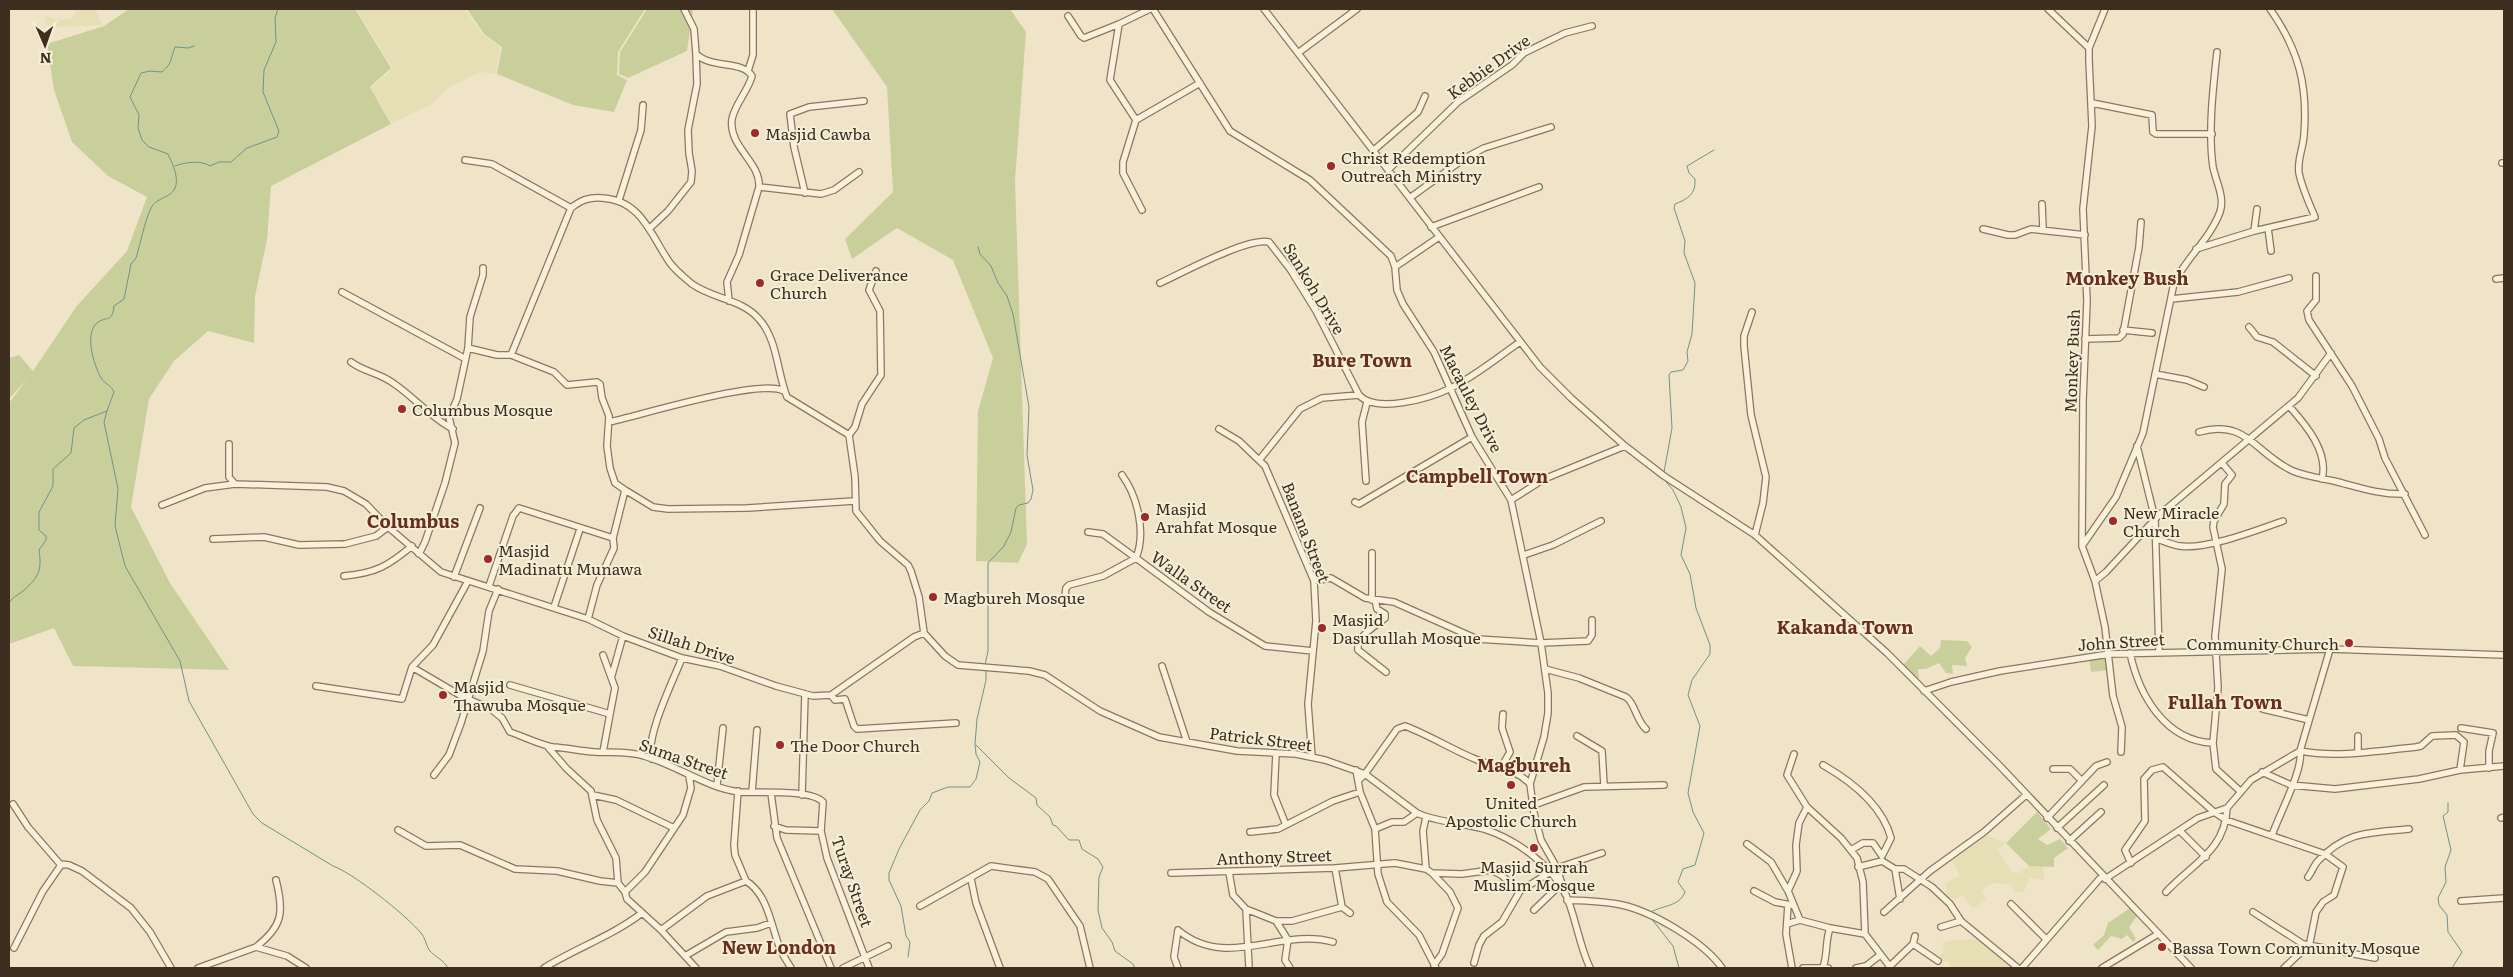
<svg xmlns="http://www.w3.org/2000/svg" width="2513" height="977" font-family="Literata,serif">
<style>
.farmland{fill:#e6deb5}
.green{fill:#c9cf9b}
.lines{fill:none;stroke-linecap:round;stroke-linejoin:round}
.stream{stroke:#6f938a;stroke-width:1}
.minor-casing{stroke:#8d765c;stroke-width:8}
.minor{stroke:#faf1dc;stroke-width:5.5}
.poi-dot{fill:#9e2a2b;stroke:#f7eed8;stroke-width:2}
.labels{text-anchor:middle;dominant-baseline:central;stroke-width:4;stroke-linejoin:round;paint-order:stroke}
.street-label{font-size:16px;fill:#3d2e20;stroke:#f7eed8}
.poi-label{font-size:16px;fill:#3d2e20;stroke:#f7eed8;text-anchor:start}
.neighbourhood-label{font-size:18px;font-weight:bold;fill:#6b2e1e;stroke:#f7eed8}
</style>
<rect width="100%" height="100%" fill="#f0e4c8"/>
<path class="farmland" d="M76 9H96L102 25 60 27 47 25 44 16 61 20 73 18Z
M356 9H465L483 35 500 47 496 74 480 72 445 90 434 103 392 123 371 88 393 68Z
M1987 836 2006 843 1997 850 2013 873H2019L2029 866H2043L2044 880 2030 878 2023 892H2016L2010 884 1995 883 1981 890 1987 900 1973 908 1962 895 1954 900 1947 896 1945 883 1960 876 1952 860Z
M1955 939 1960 941 1972 939 1993 944 2013 968H1949L1951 964 1939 959 1944 950 1942 943Z"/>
<path class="green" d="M129 9H355L391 68 370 87 391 124 271 186 267 240 255 296 254 343 208 331 174 361 149 399 131 507 170 583 229 670 73 666 54 628 9 644V403L27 379 9 399V358L19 355 33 371 76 307 127 251 147 197 108 176 72 142 54 90 47 44 104 26Z
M467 9H645L618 52 617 75 627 80 614 112 573 105 497 74 502 47 484 34Z
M647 9H693L687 51 628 78 619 74 620 52Z
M832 9H1010L1026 32 1015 181 1027 544 1018 563 976 561 978 411 993 358 953 260 897 228 852 259 845 239 893 192 887 87Z
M1941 640 1967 641 1972 647 1965 658 1967 666 1952 665 1953 674 1946 673 1939 663 1926 669H1918L1919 679 1903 665 1920 646 1931 656 1940 648Z
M2106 656 2109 670 2091 672 2089 658Z
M2037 812 2051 829 2038 839 2047 845 2060 839 2068 848 2054 858V867L2029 866 2006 843Z
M2130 908 2137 916 2129 927 2136 939 2133 942 2127 935 2122 939 2111 936 2098 950 2093 945 2104 935 2108 923Z"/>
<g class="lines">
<path class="stream" d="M175 166C185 162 201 160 210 166L219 162H231L247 148 277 137 279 131 263 92 264 70 276 42 275 18 278 9
M978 247 980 254 991 266 998 283 1007 296 1013 314 1029 407 1027 455 1033 490 1031 499 1028 503 1019 505 1016 508 1011 532 1004 546 988 563V651L985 665
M107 411 104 422 118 489 115 526 125 566 180 661 189 701 253 814 262 823 333 866C353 873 406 915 421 933 425 937 426 945 429 950 435 957 444 960 448 968
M1664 472 1672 428 1669 375 1671 372 1683 370 1688 361 1687 352 1692 334 1695 283 1684 253 1685 241 1674 208 1675 204C1688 199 1696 194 1695 179L1689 173 1687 166 1714 150
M9 603C13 596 17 596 23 591 39 577 42 570 39 550L46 540V536L39 530V512L53 486V469L71 453 74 428 84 420 107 411 114 392C111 385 105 384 101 378 94 365 84 334 97 323 107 315 112 324 114 306L124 299 131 264 136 258C141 242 144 223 151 208 155 200 163 199 170 194 183 185 173 165 168 154L149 147 142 140 138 128 139 115 130 97 141 73 150 71 162 72C173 63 170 59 175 47L188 48 194 46
M976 745 1009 778 1036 798 1037 805 1050 817 1053 825 1056 826 1069 840H1079L1082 849 1098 859 1103 867 1099 877 1098 910 1102 928 1112 942 1115 951 1133 964 1135 968
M2448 803V812L2443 816 2451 850 2445 867 2446 882 2438 898 2439 905 2447 915 2448 932 2462 952 2452 968
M1651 912C1663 905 1679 907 1685 892L1678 882 1683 869 1695 865 1704 833 1693 812 1688 793 1700 726 1688 695 1692 680 1710 654V645L1696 608 1690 574 1681 555 1686 528 1681 507 1673 490 1663 478
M1651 918 1673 946 1679 968
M908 957 910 942 906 936 901 906 889 880V873L899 849 920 810 929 801 932 793 948 787H970L976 779 980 762 976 754 975 744 977 719 986 680V669"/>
<defs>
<path id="minor" d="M684 9 694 29 696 54C712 69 742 60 752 76 748 91 735 104 732 119 728 147 761 162 759 187L739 255 727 282 729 301
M1153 9 1230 131 1310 180 1391 256 1395 267 1397 290 1403 304 1434 352 1472 437 1511 500 1541 643 1548 693V713L1544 737 1530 784 1534 813 1541 840 1557 868 1565 894
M1264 9 1540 367 1571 398 1625 446 1664 476 1755 535 1887 653 1998 764 2191 968
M2048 9 2089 48
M2105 9 2089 48V60L2092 126 2083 209 2087 301 2083 400 2082 546 2095 581 2105 627 2113 696 2122 727 2121 752
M1068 16 1081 36 1084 38 1119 24
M1298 53 1357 9
M748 71 753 55V9
M2092 103 2152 115 2153 132 2156 134H2212
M1136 120 1200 83
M1374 150 1418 112 1425 96
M465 160 492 164 571 208
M2502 163H2504
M1389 169 1458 102 1512 65 1524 53 1565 33 1592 26
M759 187 821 194 834 190 859 172
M805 193 794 147 790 114 809 107 864 101
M1411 197 1465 158 1484 148 1551 127
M619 200 641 130 643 105
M2042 204 2043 229
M1142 210 1123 173V162L1136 120 1110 80 1119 24 1150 9
M1431 227 1539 187
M650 228 668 211 691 182 692 171 689 153 688 130 697 84 696 54
M2268 228 2271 251
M1983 229 2008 235H2015L2031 229 2085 235
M2254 231 2257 209
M2196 249 2254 231 2315 217C2309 203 2302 188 2299 173 2297 160 2303 149 2304 135 2308 86 2299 50 2270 9
M1395 267 1439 237
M2316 276V300L2307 311 2309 320 2352 386 2379 439 2385 458 2425 535
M2496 279 2504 278
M1160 283C1182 273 1248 237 1269 242L1290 269 1316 311 1359 395C1376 414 1431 398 1451 388 1475 376 1498 357 1520 342
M342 292 464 358
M2171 299 2238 292 2289 278
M1752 312 1744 336V346L1751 415 1766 477 1763 503 1755 535
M2249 327 2257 337 2273 342 2316 376
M2123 330 2152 333
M2085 339 2119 338 2123 334 2139 247 2141 222
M468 348 470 317 483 275V268
M511 355 554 372 567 385 597 382 600 384 602 398 609 416 607 446 610 468 615 483 625 490 613 538 614 548 597 585 588 619
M351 362C364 372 380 373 393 383 414 397 430 417 453 429
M2155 374 2187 380 2204 387
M2289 406C2306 425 2329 452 2322 479
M609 422C642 415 760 378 784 391
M1219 429 1239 441 1265 466 1314 581 1316 621 1308 704 1312 757
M2199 432C2247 418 2255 454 2293 471 2305 476 2320 478 2334 481 2358 487 2380 495 2405 494
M849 435 855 427 862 404 881 375 880 311 869 290 876 271
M229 444V477L235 484 327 487 344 491 366 504 388 527 441 572 588 619 623 636 682 658 720 666 776 686 813 696 831 695 914 637 924 633
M2137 446 2155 519 2159 651
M1260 459 1300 409 1322 398 1359 395
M2222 463 2232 475 2225 484 2224 504 2214 521 2213 527 2222 569 2215 636 2218 688 2213 743 2216 769 2240 791
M1122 475C1138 497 1146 533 1136 558L1209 612 1265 646 1313 651
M1366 481 1362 422 1367 402
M625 490 653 507 668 509 747 508 854 501
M1511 500 1544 479 1625 446
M1355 502 1359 504 1472 437
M162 505 205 488 235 484
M213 539 264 537 299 545 345 544 376 536 388 527
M2157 539C2164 541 2172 545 2180 546 2206 550 2257 530 2283 521
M2082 546 2116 497 2143 433 2174 283C2186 258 2210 239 2220 212 2225 197 2216 182 2213 167 2208 132 2213 88 2217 52
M419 554 425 542 445 483 455 443 449 417 457 399 468 348 497 355H511L571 208C581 200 589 197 602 198 642 200 651 236 670 263 676 271 685 278 692 284 713 299 742 299 759 319 778 340 777 373 787 397L849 435 855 477 856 511 880 541 908 565 911 571 919 597 924 633
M1524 555 1553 545 1601 521
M344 576C376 573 388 566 412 546
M454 577 480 508
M1314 581 1331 578 1365 598 1394 602 1477 639 1541 643 1588 641 1592 635V620
M2095 581 2106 572 2158 516 2298 398 2331 353
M489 586 513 516 519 508 613 538
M1372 600V553
M1375 600 1377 609 1385 614V618C1376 626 1356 636 1358 650L1386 672
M1064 603 1066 588 1069 585 1103 576 1136 558 1103 534 1088 532
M554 607 580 529
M924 633 945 656 958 665 1029 671 1045 675 1100 711 1159 737 1237 751 1296 754 1325 760 1365 774 1358 781
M2130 653C2139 695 2165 741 2213 743
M603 655 615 688 610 714
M1162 666 1187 742
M412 667 463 697 491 709 502 718 510 732C522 736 544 746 553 747 567 748 581 751 595 752 612 753 628 751 644 756 677 765 706 788 740 792 759 793 811 789 823 802L821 831 827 858 869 968
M1545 669 1579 678 1626 697C1635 703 1636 720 1646 729
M612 675 623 636
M510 685 610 714 603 752
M316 686 402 699 412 667 433 645 468 581
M1924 691 1951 682 2000 671 2109 654 2330 649 2504 655
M831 695 835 700 845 699 854 726 857 729 956 723
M2263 709 2309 720
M2461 728 2493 733 2489 751V768
M1577 736 1602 751 1604 785
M2358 736V753
M547 746 567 769 591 791 597 820 616 858 618 883 625 892
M1276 754 1274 795 1286 825
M652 759C644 739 674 679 682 658
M1823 765C1851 781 1882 804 1891 838L1883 854
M1502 766 1510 752 1502 728 1503 714
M2053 769H2070L2082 781
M1356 770 1360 792 1375 829 1378 874 1387 902 1419 935 1436 968
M2262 772 2291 785 2335 789 2419 779 2460 770 2504 766
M434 775 449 755 461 723 483 651 489 611 498 589
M689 776 691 788 683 815 645 872 625 892 627 899 661 930 696 968
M1530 784C1514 767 1495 768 1475 759 1451 749 1429 735 1405 726L1397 729 1365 774 1417 813C1436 822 1462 823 1484 829 1515 839 1551 864 1566 895 1576 918 1579 945 1590 968
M717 785 723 728
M738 791 734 845 735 855 746 881
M752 792 757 730
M771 793 777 838 831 968
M593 795 616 800 674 828
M802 795 805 694
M13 804 28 827 60 864 69 865 82 871 131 908 150 932 171 968
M1534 805 1584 787 1664 785
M1807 807 1841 838 1857 858 1863 882 1865 934 1891 968
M2047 818 2096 766 2107 762
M2501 818 2504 817
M774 826 786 830 821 831
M2057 828 2104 785
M1375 829 1392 822H1404L1417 813
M398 830 426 846 460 845 515 869 557 871 600 881 618 883
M2180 831 2206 857
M1250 832 1278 829 1333 801 1360 792
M2272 835C2279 815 2304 768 2300 751 2338 758 2377 751 2416 747L2421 746 2432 736 2456 735 2464 742 2460 770
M2069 841 2101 812
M1747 844 1771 862 1788 891 1800 920 1830 928 1865 934
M1851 850 1863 843H1873L1882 856
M2131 863 2125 850 2145 821 2144 779 2152 770 2163 767 2214 812 2226 820 2325 854 2343 867 2334 895 2323 902 2316 912 2309 947
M1858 867 1882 861 1895 869H1904L1932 887 1950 904 1961 921 2018 968
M1335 868 1342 907
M1426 869 1423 831 1426 817
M1895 869 1900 899
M1229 872 1233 895 1246 909 1249 968
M1171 873 1335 868 1395 863 1426 869 1432 873 1450 892 1458 908 1442 954 1434 965
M1432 873 1462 874 1491 870 1501 875 1520 891
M2308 877C2312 872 2314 865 2318 861 2346 830 2372 833 2409 829
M971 879 976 903 1000 968
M2105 879 2198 818 2227 808 2251 780 2300 751 2330 649
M746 881C769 895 771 928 781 951 784 957 788 963 791 968
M1754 891 1775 902 1791 905
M1788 891 1797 871 1796 845 1799 823 1807 807 1787 775 1794 754
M2166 892C2193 863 2225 851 2227 808
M1567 900C1585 901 1604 901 1622 905 1653 912 1704 942 1722 968
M2461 901 2504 898
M2011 904 2046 939
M1788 905 1786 934 1792 968
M920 906 991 866 1035 872 1048 879 1080 926 1090 968
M1246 909 1276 921 1288 940 1285 960 1290 968
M1534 910 1559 886
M1884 912 1930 871 1984 832 2026 795
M2253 912 2303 944
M1276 921H1292L1342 907 1350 913
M1787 924 1800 920
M1941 927 1961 921
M661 930 707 896 746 881
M1915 936 1913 944 1938 961
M256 947C283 926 284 912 276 880
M14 948 43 891 61 865
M685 956 726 932 757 928 771 923
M1474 963 1479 945 1484 936 1502 922 1520 891 1557 868 1602 853
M1823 967C1828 954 1825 941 1830 928
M1889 967 1913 944
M198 968 256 947 287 956 306 968
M544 968C576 948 612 936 642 913
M843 968 888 946
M1178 968 1174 957 1178 930C1227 971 1280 927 1333 942
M1803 968H1828
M1856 968 1866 966 1879 956
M2022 968 2102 876
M2102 968 2158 934
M2284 968 2299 954 2303 944 2375 958"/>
</defs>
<use href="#minor" class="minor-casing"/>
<use href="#minor" class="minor"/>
</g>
<g class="poi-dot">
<circle cx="755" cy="133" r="5"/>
<circle cx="1331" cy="166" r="5"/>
<circle cx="760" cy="283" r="5"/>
<circle cx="402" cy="409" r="5"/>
<circle cx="1145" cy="517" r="5"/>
<circle cx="2113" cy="521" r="5"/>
<circle cx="488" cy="559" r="5"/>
<circle cx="933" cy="597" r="5"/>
<circle cx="1322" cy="628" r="5"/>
<circle cx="2349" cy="643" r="5"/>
<circle cx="443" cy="695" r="5"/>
<circle cx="780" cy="745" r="5"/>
<circle cx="1511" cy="785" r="5"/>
<circle cx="1534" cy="848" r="5"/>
<circle cx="2162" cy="947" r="5"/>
</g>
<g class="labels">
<g class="street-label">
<text transform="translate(1488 66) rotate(-36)">Kebbie Drive</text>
<text transform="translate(1315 288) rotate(59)">Sankoh Drive</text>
<text transform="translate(2071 361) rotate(-88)">Monkey Bush</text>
<text transform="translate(1472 398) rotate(63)">Macauley Drive</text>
<text transform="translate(1307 532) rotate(69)">Banana Street</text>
<text transform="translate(1192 581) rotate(35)">Walla Street</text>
<text transform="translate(2121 641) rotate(-4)">John Street</text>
<text transform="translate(692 644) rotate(18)">Sillah Drive</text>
<text transform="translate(1261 738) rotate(7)">Patrick Street</text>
<text transform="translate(684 758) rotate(19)">Suma Street</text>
<text transform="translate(1274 856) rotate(-2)">Anthony Street</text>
<text transform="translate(853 881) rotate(71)">Turay Street</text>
</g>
<g class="poi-label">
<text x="765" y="133">Masjid Cawba</text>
<text x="1341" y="157">Christ Redemption<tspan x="1341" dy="18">Outreach Ministry</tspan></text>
<text x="770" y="274">Grace Deliverance<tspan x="770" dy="18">Church</tspan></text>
<text x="412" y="409">Columbus Mosque</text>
<text x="1155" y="508">Masjid<tspan x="1155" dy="18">Arahfat Mosque</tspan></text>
<text x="2123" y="512">New Miracle<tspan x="2123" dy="18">Church</tspan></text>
<text x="498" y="550">Masjid<tspan x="498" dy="18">Madinatu Munawa</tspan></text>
<text x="943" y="597">Magbureh Mosque</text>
<text x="1332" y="619">Masjid<tspan x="1332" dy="18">Dasurullah Mosque</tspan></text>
<text x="2339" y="643" text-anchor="end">Community Church</text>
<text x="453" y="686">Masjid<tspan x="453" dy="18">Thawuba Mosque</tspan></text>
<text x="790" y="745">The Door Church</text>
<text x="1511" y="802" text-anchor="middle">United<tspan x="1511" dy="18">Apostolic Church</tspan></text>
<text x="1534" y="866" text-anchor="middle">Masjid Surrah<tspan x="1534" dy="18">Muslim Mosque</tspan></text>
<text x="2172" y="947">Bassa Town Community Mosque</text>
</g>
<g class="neighbourhood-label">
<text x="2127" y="277">Monkey Bush</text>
<text x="1362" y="359">Bure Town</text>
<text x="1477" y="475">Campbell Town</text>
<text x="413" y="520">Columbus</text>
<text x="1845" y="626">Kakanda Town</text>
<text x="2225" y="701">Fullah Town</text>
<text x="1524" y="764">Magbureh</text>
<text x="779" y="946">New London</text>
</g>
</g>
<rect width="2513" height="977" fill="none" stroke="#3d2e20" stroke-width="20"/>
<g transform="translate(45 45) rotate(178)" stroke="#f7eed8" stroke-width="4" paint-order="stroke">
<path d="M0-4L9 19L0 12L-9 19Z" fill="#3d2e20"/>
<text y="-8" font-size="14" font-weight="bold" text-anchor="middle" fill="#3d2e20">N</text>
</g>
</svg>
